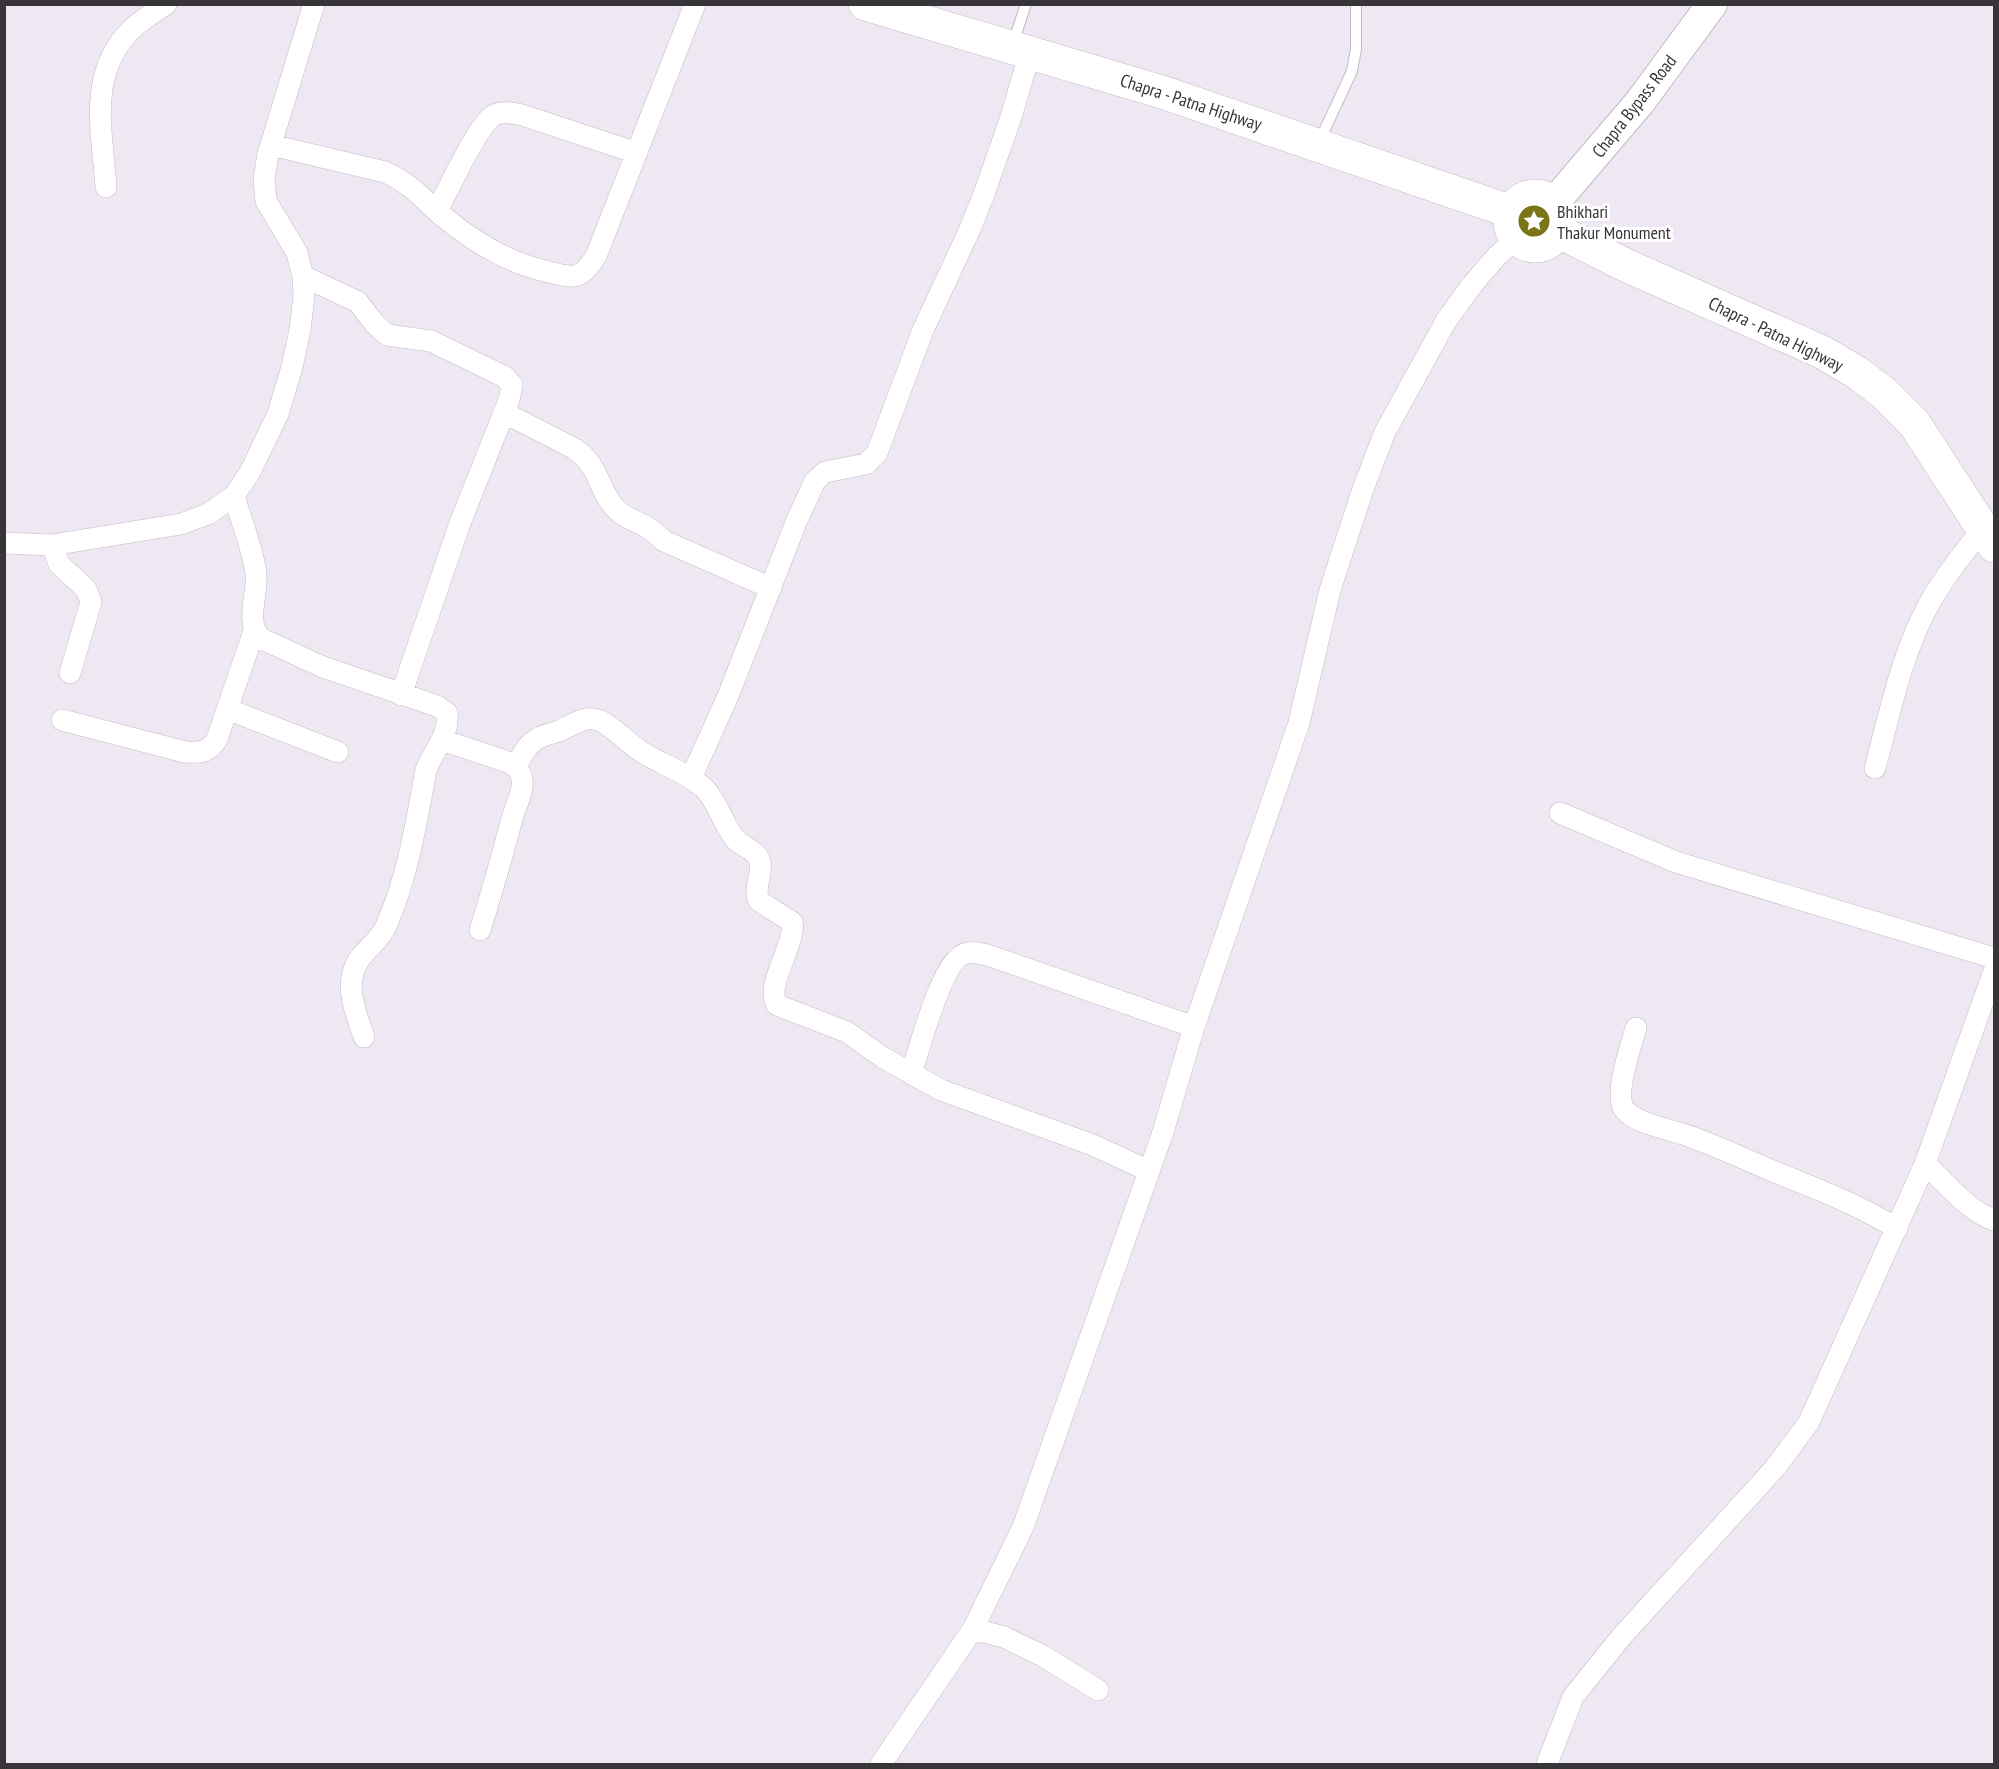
<svg xmlns="http://www.w3.org/2000/svg" width="1999" height="1769" font-family="'PT Sans Narrow',sans-serif">
<style>
.lines{fill:none;stroke-linecap:round;stroke-linejoin:round}
.lane-casing{stroke:#c2bbc5;stroke-width:12}
.street-casing{stroke:#c2bbc5;stroke-width:22}
.secondary-casing{stroke:#c2bbc5;stroke-width:32}
.highway-casing{stroke:#c2bbc5;stroke-width:34}
.lane{stroke:#fff;stroke-width:10}
.street{stroke:#fff;stroke-width:21}
.secondary{stroke:#fff;stroke-width:30}
.highway{stroke:#fff;stroke-width:33}
.labels{text-anchor:middle;dominant-baseline:central;stroke-width:6;stroke-linejoin:round;paint-order:stroke}
.street-label{font-size:18px;fill:#383539;stroke:#fff}
.poi-label{font-size:18px;fill:#383539;stroke:#fff;text-anchor:start}
</style>
<rect width="100%" height="100%" fill="#efe8f2"/>
<g class="lines">
<defs>
<path id="lane" d="M1013 43 1026 4
M1319 142 1352 71 1356 49V4"/>
<path id="street" d="M271 145 385 172C410 183 421 197 440 214 471 240 505 262 545 271 572 278 580 282 596 256L695 4
M106 187C102 130 87 73 132 29 142 19 155 12 166 4
M437 211C447 192 478 124 494 115 503 111 513 113 522 115L637 153
M303 276 358 302 374 323 387 335 431 341 505 377 512 385 509 400 460 523 401 695
M505 413 575 449C601 467 598 492 617 510 625 518 636 521 645 526 652 530 658 535 664 541L771 588
M234 496C241 521 253 548 256 574 258 595 245 621 260 638L323 667 437 706 447 713C450 735 433 751 426 770 416 824 408 876 386 926 379 943 359 952 354 970 346 991 357 1016 364 1037
M4 543 52 545 181 524 208 514 234 496 250 472 278 414 292 367 300 330 304 296 303 276 297 253 266 201 264 179 268 154 314 4
M52 545 59 564 86 589 91 602 70 673
M227 709 338 752
M62 720 185 752C199 753 209 753 217 739L254 631
M442 740 508 762C515 766 521 770 522 779 524 793 515 806 512 819 502 856 492 893 480 930
M516 767C521 758 525 747 534 741 541 735 551 734 559 731 572 726 583 715 598 720 611 724 628 744 642 752 659 763 693 776 705 789 719 804 723 825 736 840 742 846 753 849 758 857 766 870 752 887 759 901L792 922C797 943 764 985 777 1005L847 1032 882 1057 941 1090 1093 1145 1149 1171
M1875 768C1890 713 1901 655 1929 604 1944 577 1963 553 1983 529
M691 778 728 696 797 520 815 481 825 472 866 464 877 453 923 330 970 229 984 194 1011 117 1030 52
M1560 813 1676 862 1994 958
M1636 1028C1631 1045 1614 1095 1624 1109 1634 1124 1674 1130 1691 1137 1717 1146 1742 1158 1768 1169 1811 1187 1857 1203 1897 1229
M911 1074C919 1051 942 957 967 953 977 951 990 956 999 959L1194 1027
M1925 1164C1946 1182 1967 1211 1994 1220
M973 1629 1004 1637 1043 1656 1098 1690
M881 1764 973 1629 1023 1527 1163 1132 1194 1027 1299 723 1330 590 1363 489 1385 432 1446 321 1472 285 1497 256 1517 238
M1547 1764 1573 1697 1622 1636 1775 1468 1809 1422 1925 1164 1994 971"/>
<path id="secondary" d="M1553 204 1640 102 1712 4"/>
<path id="highway" d="M865 4 1162 92 1512 212
M1510 221a25 25 0 1 1 50 0a25 25 0 1 1-50 0Z
M1558 231 1623 264 1822 352 1856 372 1884 393 1914 423 1994 546"/>
</defs>
<use href="#lane" class="lane-casing"/>
<use href="#street" class="street-casing"/>
<use href="#secondary" class="secondary-casing"/>
<use href="#highway" class="highway-casing"/>
<use href="#lane" class="lane"/>
<use href="#street" class="street"/>
<use href="#secondary" class="secondary"/>
<use href="#highway" class="highway"/>
</g>
<defs>
<symbol id="sight-disc" viewBox="-11 -11 22 22"><circle r="9.5" fill="#7a7519" stroke="#fff"/><path d="M0-6L1.8-2.2L6-1.7L2.9 1.2L3.7 5.4L0 3.3L-3.7 5.4L-2.9 1.2L-6-1.7L-1.8-2.2Z" fill="#fff"/></symbol>
</defs>
<g fill-rule="evenodd">
<use href="#sight-disc" x="1515" y="202" width="38" height="38"/>
</g>
<g class="labels">
<g class="street-label">
<text transform="translate(1191 102) rotate(18)">Chapra - Patna Highway</text>
<text transform="translate(1634 106) rotate(-52)">Chapra Bypass Road</text>
<text transform="translate(1776 334) rotate(26)">Chapra - Patna Highway</text>
</g>
<g class="poi-label">
<text x="1557" y="211">Bhikhari<tspan x="1557" dy="21">Thakur Monument</tspan></text>
</g>
</g>
<rect width="1999" height="1769" fill="none" stroke="#383539" stroke-width="12"/>
</svg>
